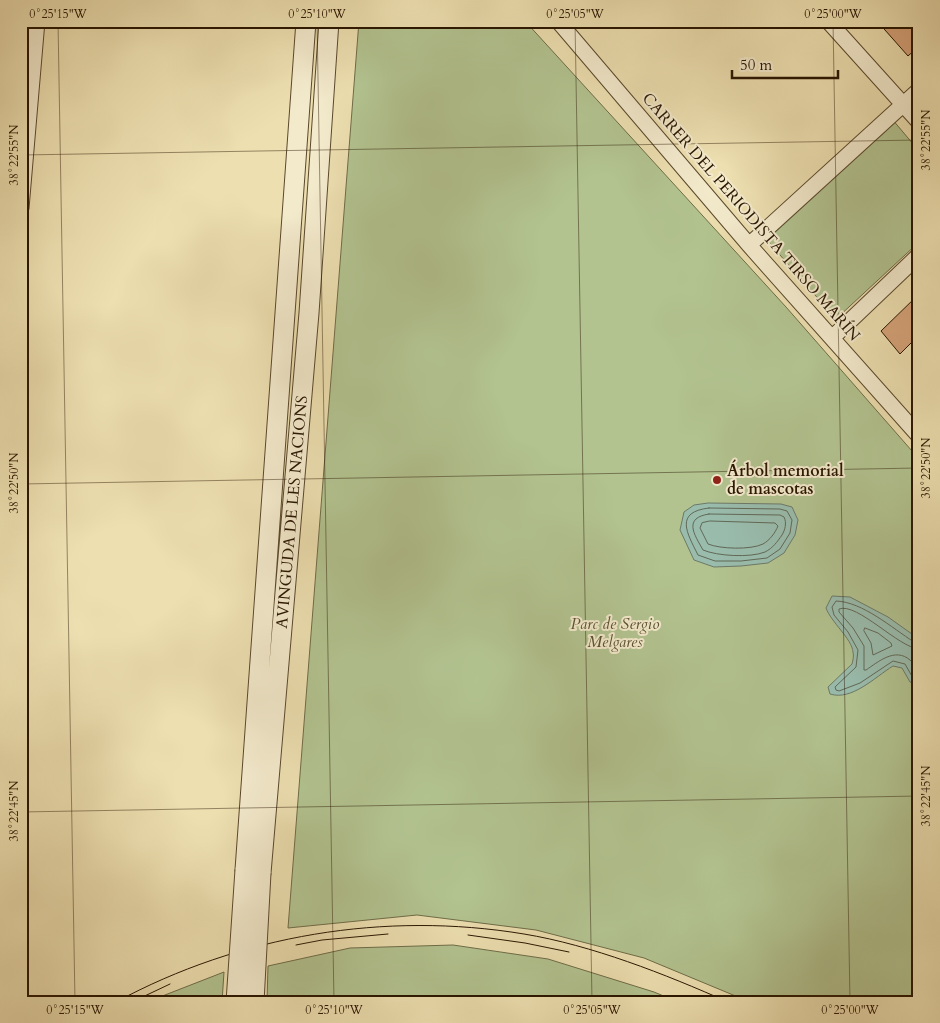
<svg xmlns="http://www.w3.org/2000/svg" width="940" height="1023" font-family="Cardo,serif">
<style>
.green{fill:#b2c390;stroke:#6e6c48}
.water{fill:#99bcad;stroke:#6c7968}
.lines{fill:none;stroke-linecap:round;stroke-linejoin:round}
.shore{stroke:#616856;stroke-width:1}
.building{fill:#d5a278;stroke:#291500}
.minor-casing{stroke:#5a482c;stroke-width:17}
.tertiary-casing{stroke:#5a482c;stroke-width:21}
.minor{stroke:#f3eacc;stroke-width:15}
.tertiary{stroke:#f3eacc;stroke-width:19}
.tram{stroke:#291500;stroke-width:1}
.tertiary-bridge-casing{stroke:#5a482c;stroke-width:21;stroke-linecap:butt}
.tertiary-bridge{stroke:#f3eacc;stroke-width:19}
.ticks{fill:none;stroke:#291500;stroke-width:1;stroke-opacity:0.45}
.poi-dot{fill:#8f2418;stroke:#f3eacc;stroke-width:2}
.labels{text-anchor:middle;dominant-baseline:central;stroke-width:4;stroke-linejoin:round;paint-order:stroke}
.street-label{font-size:16px;fill:#291500;stroke:#f3eacc}
.poi-label{font-size:16px;font-weight:bold;fill:#291500;stroke:#f3eacc;text-anchor:start}
.park-label{font-size:16px;font-style:italic;fill:#595232;stroke:#f3eacc}
.neatline{fill:none;stroke:#291500;stroke-width:2}
.ticks-label{font-size:12px;text-anchor:middle;fill:#291500}
</style>
<rect width="100%" height="100%" fill="#eddfb0"/>
<filter id="stains"><feTurbulence type="fractalNoise" baseFrequency=".004" numOctaves="4"/><feColorMatrix values="0 0 0 0 .2 0 0 0 0 .09 0 0 0 0 .02 0 0 0 .5 -.17"/></filter>
<radialGradient id="worn" r=".72"><stop offset=".6" stop-color="#630" stop-opacity="0"/><stop offset="1" stop-color="#630" stop-opacity=".3"/></radialGradient>
<path class="green" d="M359 21H525L786 307 919 459V1002H750L644 958 536 930 417 915 288 928Z
M892 119 919 151V242L836 319 766 239Z
M453 945 548 959 654 992 678 1002H267L268 966 350 948Z
M224 972 222 1002H147Z"/>
<path class="water" d="M708 503 781 504 792 507 798 520 795 535 784 553 768 563 741 566 714 567 694 560 680 530 684 512 694 505Z
M832 596 850 597 888 617 919 639V685L910 682 902 668 893 666C875 677 852 701 830 694L828 687 852 664C853 660 854 656 853 652 852 639 831 622 826 608Z"/>
<g class="lines">
<path class="shore" d="M709 508 780 509 787 511 792 520 790 533 780 549 767 558 741 561H715L698 555C687 533 674 512 709 508Z
M709 514 780 515 784 517C787 523 785 530 782 535 777 542 773 548 765 552 750 558 717 556 703 550 694 534 683 518 709 514Z
M710 521 775 523 778 526C775 533 770 540 763 544 751 550 720 549 708 544L700 528 702 523Z
M865 628 878 633 891 643 892 646 873 655 871 643 864 631Z
M919 643 914 642C892 628 863 602 836 601L832 607 834 615 848 632 858 650 856 667 835 687 836 690 839 691 860 683 893 661 905 664 913 678 919 680
M919 649C899 648 857 602 839 609V612L853 628 864 646V670H866C878 662 895 647 910 660 914 663 916 669 919 674"/>
</g>
<path class="building" d="M877 21H919V46L908 56Z
M919 294V335L900 354 881 331Z"/>
<g class="lines">
<defs>
<path id="minor" d="M558 21 749 245 919 436
M828 21 919 122
M21 208 37 21
M749 245 919 90
M833 337 919 255"/>
<path id="tertiary" d="M245 870 306 21
M261 873 309 313 329 21"/>
</defs>
<use href="#minor" class="minor-casing"/>
<use href="#tertiary" class="tertiary-casing"/>
<use href="#minor" class="minor"/>
<use href="#tertiary" class="tertiary"/>
<path class="tram" d="M468 935 525 943 569 952
M296 945 322 940 388 934
M116 1002C240 935 385 911 524 934 591 945 665 974 728 1002
M132 1002 170 984"/>
<defs>
<path id="tertiary-bridge" d="M236 1002 245 870
M254 1002 261 873"/>
</defs>
<use href="#tertiary-bridge" class="tertiary-bridge-casing"/>
<use href="#tertiary-bridge" class="tertiary-bridge"/>
</g>
<path class="ticks" d="M58 21 75 1002M317 21 334 1002M575 21 592 1002M833 21 850 1002M21 155 919 140M21 484 919 468M21 812 919 796"/>
<circle class="poi-dot" cx="717" cy="480" r="5"/>
<g class="labels">
<g class="street-label">
<text transform="translate(751 217) rotate(49)">CARRER DEL PERIODISTA TIRSO MARÍN</text>
<text transform="translate(292 512) rotate(-85)">AVINGUDA DE LES NACIONS</text>
</g>
<g class="poi-label">
<text x="727" y="471">Árbol memorial<tspan x="727" dy="18">de mascotas</tspan></text>
</g>
<g class="park-label">
<text x="615" y="624">Parc de Sergio<tspan x="615" dy="18">Melgares</tspan></text>
</g>
</g>
<rect width="940" height="1023" fill="none" stroke="#eddfb0" stroke-width="55"/>
<path d="M732 70v8h106v-8" fill="none" stroke="#291500" stroke-width="2.5"/>
<text x="740" y="70" font-size="15" fill="#291500" stroke="#f3eacc" stroke-width="4" paint-order="stroke">50 m</text>
<rect x="28" y="28" width="884" height="968" class="neatline"/>
<g class="ticks-label">
<text x="58" y="18">0°25'15"W</text>
<text x="317" y="18">0°25'10"W</text>
<text x="575" y="18">0°25'05"W</text>
<text x="833" y="18">0°25'00"W</text>
<text transform="translate(926 140) rotate(-90)" y="4">38°22'55"N</text>
<text transform="translate(14 155) rotate(-90)" y="4">38°22'55"N</text>
<text transform="translate(926 468) rotate(-90)" y="4">38°22'50"N</text>
<text transform="translate(14 483) rotate(-90)" y="4">38°22'50"N</text>
<text transform="translate(926 796) rotate(-90)" y="4">38°22'45"N</text>
<text transform="translate(14 811) rotate(-90)" y="4">38°22'45"N</text>
<text x="75" y="1014">0°25'15"W</text>
<text x="334" y="1014">0°25'10"W</text>
<text x="592" y="1014">0°25'05"W</text>
<text x="850" y="1014">0°25'00"W</text>
</g>
<rect width="100%" height="100%" filter="url(#stains)"/>
<rect width="100%" height="100%" fill="url(#worn)"/>
</svg>
